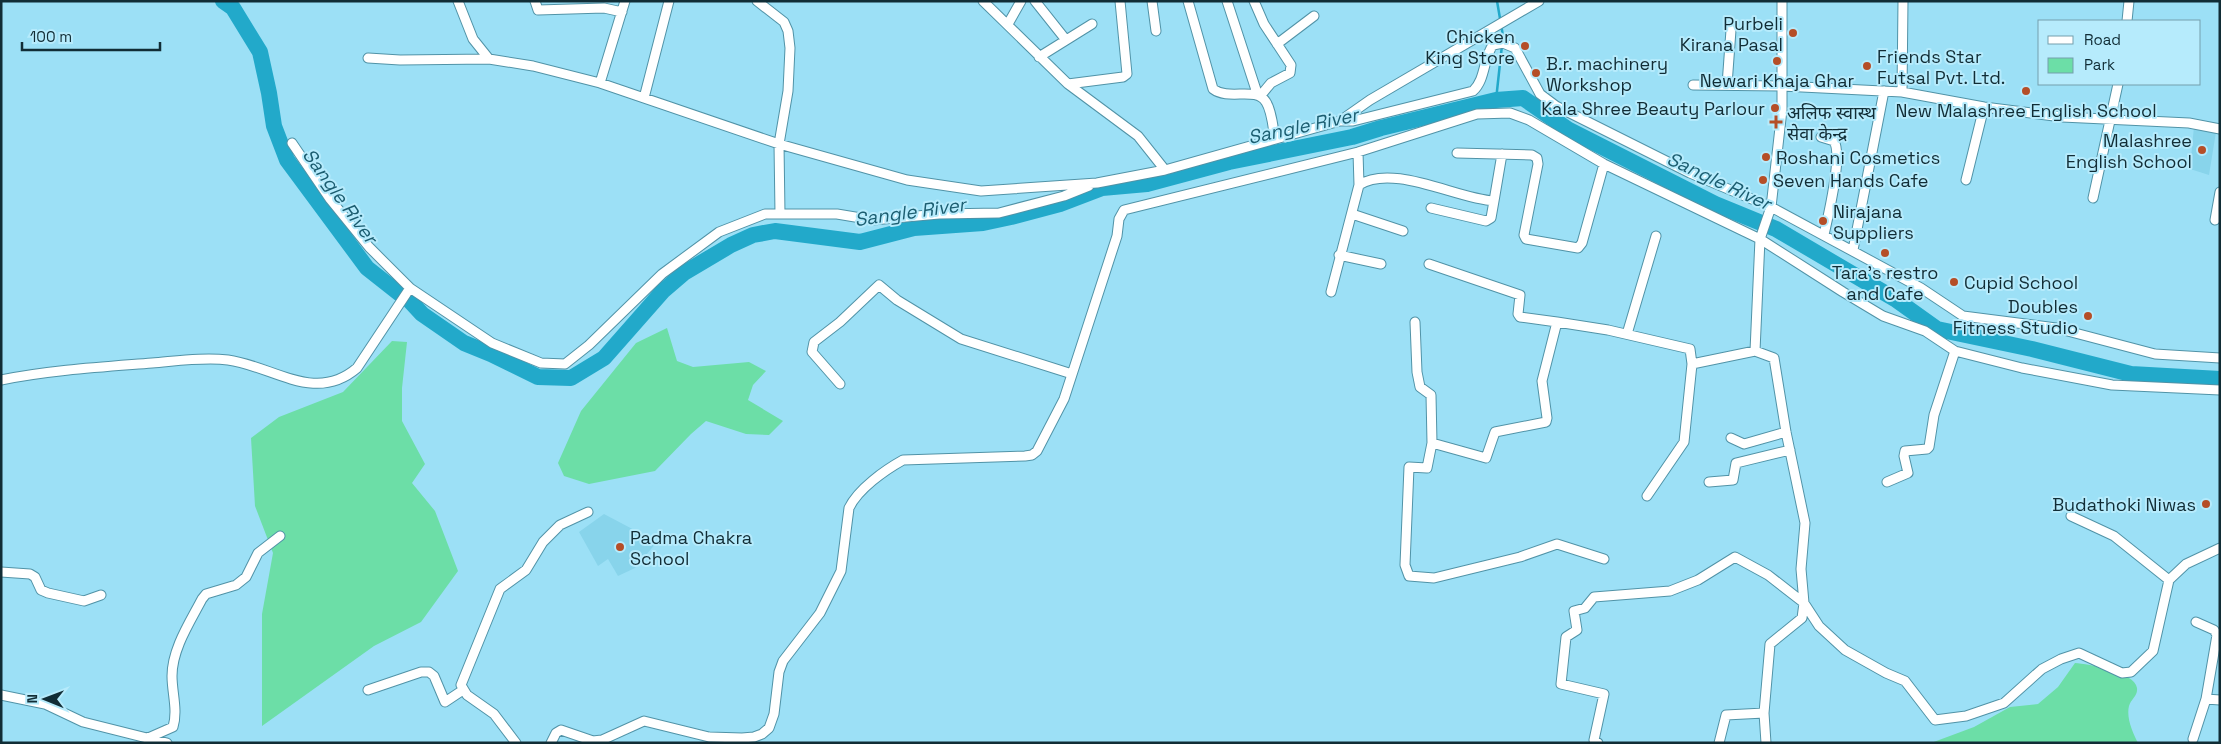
<svg xmlns="http://www.w3.org/2000/svg" width="2221" height="744" font-family="'Space Grotesk','Noto Sans Devanagari',sans-serif">
<style>
.built{fill:#88d4eb}
.green{fill:#6cdea7}
.lines{fill:none;stroke-linecap:round;stroke-linejoin:round}
.stream{stroke:#22a9ca;stroke-width:2.5}
.river{stroke:#22a9ca;stroke-width:16}
.minor-casing{stroke:#5193a7;stroke-width:11}
.minor{stroke:#fff;stroke-width:9}
.poi-dot{fill:#b54e27;stroke:#b6ebfc;stroke-width:2}
.labels{text-anchor:middle;dominant-baseline:central;stroke-width:4;stroke-linejoin:round;paint-order:stroke}
.poi-label{font-size:18px;fill:#112d36;stroke:#b6ebfc;text-anchor:start}
.water-label{font-size:19px;font-style:italic;fill:#1b5d70;stroke:#b6ebfc}
</style>
<rect width="100%" height="100%" fill="#9ce0f6"/>
<path class="built" d="M2194 126 2216 132 2209 175 2190 169Z
M604 514 657 542 635 568 618 576 608 559 598 566 579 532Z"/>
<path class="green" d="M667 328 677 361 693 367 749 362 766 371 753 385 748 400 783 421 769 435 746 434 706 421 691 434 655 471 589 484 564 476 558 463 581 411 636 343Z
M392 341 407 342 402 388V421L425 464 412 483 435 511 458 571 421 622 374 646 262 726V614L273 553 255 506 251 438 279 417 343 392Z
M2075 663C2088 664 2135 672 2137 688 2138 696 2131 699 2129 706 2126 718 2133 733 2138 743H1931L1974 727 2010 707 2038 704 2058 687Z"/>
<g class="lines">
<path class="stream" d="M1496 100 1503 36 1497 1"/>
<path class="river" d="M223 1 233 8 260 52 269 93 274 126 287 160 367 268 400 294
M409 300 422 314 464 343 491 354 538 377 571 378 604 358 663 291 684 273 731 245 753 235 775 231 860 242 914 228 983 223 1011 217 1060 204 1102 188 1147 184 1229 162 1352 137 1381 128 1496 100 1523 98 1569 130 1715 204 1776 229 1895 299 1937 329 2032 349 2131 374 2220 379"/>
<defs>
<path id="minor" d="M458 1 473 39 489 59 533 66 600 83 779 144 907 180 981 191 1097 183 1165 170 1340 121 1370 100 1539 1
M535 1 538 10 604 8 622 12
M757 1 784 22 788 31 790 48 788 91 779 144 780 214
M983 1 1068 84 1138 136 1165 170
M1035 1 1066 40
M1152 1 1156 31
M1188 1 1213 89C1229 101 1256 86 1266 102 1272 111 1273 128 1275 139
M1227 1 1257 93
M1254 1 1264 24 1291 65 1290 73 1271 83 1261 95
M2127 21 2129 1
M1008 24 1021 1
M1277 44 1314 16
M1039 57 1092 24
M368 58 400 60 489 59
M600 83 625 1
M1068 84 1123 77 1127 74 1120 1
M1693 85 1782 86 1902 92 1984 107 2062 117 2189 123 2220 129
M1727 85 1731 30
M1902 92 1903 1
M644 98 669 1
M1340 121H1353L1473 91C1486 79 1483 58 1493 45L1503 43 1515 48 1540 94 1556 106 1690 173 1771 207 1921 288 1963 316 2056 328 2155 354 2220 358
M1821 137 1834 141C1843 156 1828 216 1824 235
M292 143 330 199 369 247 410 288 492 343 541 363 565 364 589 345 662 274 719 232 765 214H837L873 220 939 214 999 213 1064 196 1089 186
M1457 153 1532 155 1537 158 1538 164 1524 235 1526 239 1578 248 1582 243 1604 164
M1966 180 1984 107
M1359 185C1393 163 1457 199 1494 201L1502 154
M2093 198 2118 84
M1431 208 1486 221 1491 218 1494 201
M1352 214 1403 231
M2215 220 2220 192
M1853 250 1884 91
M1339 255 1381 264
M1429 264 1520 295 1518 314 1520 317 1557 322
M1331 292 1359 185 1358 152
M1415 322 1417 372 1420 387 1431 395 1432 443
M1627 334 1656 236
M1755 351 1760 239 1771 207 1782 110V1
M1955 351 2022 368 2112 385 2220 390
M1 380C51 370 102 367 152 363 177 361 204 357 228 360 273 366 315 404 357 368L410 288
M840 384 812 352 814 342 840 322 879 285 897 300 961 339 1072 374
M1731 438 1744 444 1786 432
M1709 482 1733 480 1736 463 1790 450
M1647 496 1684 442 1692 364
M2071 516 2114 536 2169 580
M1604 559 1557 544 1520 557 1434 578 1409 576 1405 565 1409 467 1427 468 1432 443 1486 458 1495 432 1546 422 1547 418 1542 381 1557 322 1608 330 1690 349 1692 364 1755 351 1774 358 1786 432 1805 523 1801 569 1804 603 1802 618 1770 644 1764 713 1766 743
M1 572 30 574 35 577 41 590 48 593 84 601 101 595
M368 690 421 672H429L434 676 445 702 463 690
M1 695 45 704 83 722 167 743
M2206 699 2220 700
M148 738 173 727C178 710 172 693 172 676 172 649 190 622 202 599L206 594 236 585 246 577 258 553 280 536
M2193 739 2206 699 2217 635 2214 630 2196 622
M516 743 494 714 467 695 461 685 500 589 526 570 543 542 560 525 588 512
M551 743 556 733 561 730 593 741 602 740 644 721 709 737 742 738 754 737 762 734 769 728 774 714 779 672 783 661 820 613 841 571 849 508C858 489 885 470 903 460L1025 456 1032 455 1037 451 1064 399 1117 236 1119 219 1124 210 1358 152 1477 114 1510 113 1529 120 1604 164 1760 239 1843 292 1883 316 1925 331 1955 351 1934 415 1929 447 1927 449 1905 451 1904 456 1908 473 1887 482
M1598 743 1594 740 1604 694 1561 684 1566 637 1577 630 1574 611 1585 608 1594 597 1670 591 1698 580 1735 557 1768 575 1804 603 1819 626 1845 650 1886 673 1905 681 1935 720 1966 716 2004 703 2042 669 2061 659 2079 653 2122 673 2131 672 2153 651 2169 580 2186 564 2220 548
M1719 743 1726 715 1764 713"/>
</defs>
<use href="#minor" class="minor-casing"/>
<use href="#minor" class="minor"/>
</g>
<g class="poi-dot">
<circle cx="1793" cy="33" r="5"/>
<circle cx="1525" cy="46" r="5"/>
<circle cx="1777" cy="61" r="5"/>
<circle cx="1867" cy="66" r="5"/>
<circle cx="1536" cy="73" r="5"/>
<circle cx="2026" cy="91" r="5"/>
<circle cx="1775" cy="108" r="5"/>
<path d="M1773.5 114.5h5v5h5v5h-5v5h-5v-5h-5v-5h5z"/>
<circle cx="2202" cy="150" r="5"/>
<circle cx="1766" cy="157" r="5"/>
<circle cx="1763" cy="180" r="5"/>
<circle cx="1823" cy="221" r="5"/>
<circle cx="1885" cy="253" r="5"/>
<circle cx="1954" cy="282" r="5"/>
<circle cx="2088" cy="316" r="5"/>
<circle cx="2206" cy="504" r="5"/>
<circle cx="620" cy="547" r="5"/>
</g>
<g class="labels">
<g class="poi-label">
<text x="1783" y="23" text-anchor="end">Purbeli<tspan x="1783" dy="21">Kirana Pasal</tspan></text>
<text x="1515" y="36" text-anchor="end">Chicken<tspan x="1515" dy="21">King Store</tspan></text>
<text x="1877" y="56">Friends Star<tspan x="1877" dy="21">Futsal Pvt. Ltd.</tspan></text>
<text x="1546" y="63">B.r. machinery<tspan x="1546" dy="21">Workshop</tspan></text>
<text x="1777" y="80" text-anchor="middle">Newari Khaja Ghar</text>
<text x="1765" y="108" text-anchor="end">Kala Shree Beauty Parlour</text>
<text x="2026" y="110" text-anchor="middle">New Malashree English School</text>
<text x="1787" y="112">अलिफ स्वास्थ<tspan x="1787" dy="21">सेवा केन्द्र</tspan></text>
<text x="2192" y="140" text-anchor="end">Malashree<tspan x="2192" dy="21">English School</tspan></text>
<text x="1776" y="157">Roshani Cosmetics</text>
<text x="1773" y="180">Seven Hands Cafe</text>
<text x="1833" y="211">Nirajana<tspan x="1833" dy="21">Suppliers</tspan></text>
<text x="1885" y="272" text-anchor="middle">Tara's restro<tspan x="1885" dy="21">and Cafe</tspan></text>
<text x="1964" y="282">Cupid School</text>
<text x="2078" y="306" text-anchor="end">Doubles<tspan x="2078" dy="21">Fitness Studio</tspan></text>
<text x="2196" y="504" text-anchor="end">Budathoki Niwas</text>
<text x="630" y="537">Padma Chakra<tspan x="630" dy="21">School</tspan></text>
</g>
<g class="water-label">
<text transform="translate(1303 126) rotate(-12)">Sangle River</text>
<text transform="translate(1719 181) rotate(25)">Sangle River</text>
<text transform="translate(340 196) rotate(54)">Sangle River</text>
<text transform="translate(910 212) rotate(-8)">Sangle River</text>
</g>
</g>
<rect width="2221" height="744" fill="none" stroke="#112d36" stroke-width="5"/>
<rect x="2038" y="20" width="162" height="65" fill="#b6ebfc" stroke="#749fad"/>
<rect x="2048" y="36" width="25" height="8" fill="#ffffff" stroke="#749fad"/>
<text x="2084" y="45" font-size="15" fill="#112d36">Road</text>
<rect x="2048" y="58" width="25" height="15" fill="#6cdea7" stroke="#749fad"/>
<text x="2084" y="70" font-size="15" fill="#112d36">Park</text>
<g transform="translate(45 699) rotate(271)" stroke="#b6ebfc" stroke-width="4" paint-order="stroke">
<path d="M0-4L9 19L0 12L-9 19Z" fill="#112d36"/>
<text y="-8" font-size="14" font-weight="bold" text-anchor="middle" fill="#112d36">N</text>
</g>
<path d="M22 42v8h138v-8" fill="none" stroke="#112d36" stroke-width="2.5"/>
<text x="30" y="42" font-size="15" fill="#112d36" stroke="#b6ebfc" stroke-width="4" paint-order="stroke">100 m</text>
</svg>
